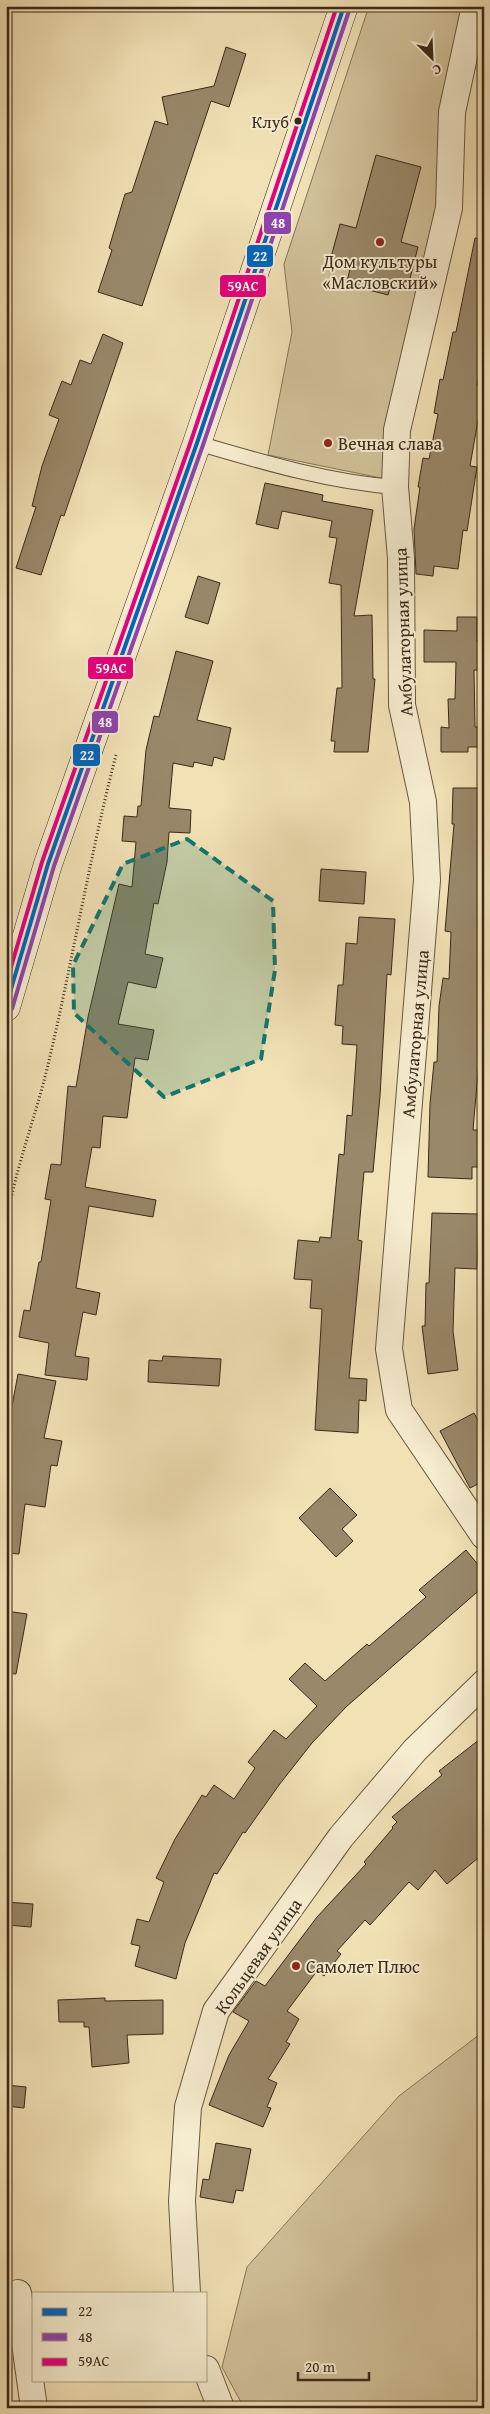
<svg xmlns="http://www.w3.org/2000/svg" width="490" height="2414" font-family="'Gentium Book Plus',serif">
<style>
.green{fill:#d2c29a;stroke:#86755a}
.building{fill:#99886a;stroke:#3a2819}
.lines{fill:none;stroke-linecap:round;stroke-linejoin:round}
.service-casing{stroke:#685640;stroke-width:16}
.minor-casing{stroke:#685640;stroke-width:28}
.secondary-casing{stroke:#3a2819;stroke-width:29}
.path{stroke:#3a2819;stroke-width:3;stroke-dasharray:1 2.5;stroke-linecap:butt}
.service{stroke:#f6eccf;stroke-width:14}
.minor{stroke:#f6eccf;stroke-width:26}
.secondary{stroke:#f6eccf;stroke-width:28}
.bus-1-casing{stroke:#f6eccf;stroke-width:8}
.bus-2-casing{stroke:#f6eccf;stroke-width:8}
.bus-3-casing{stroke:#f6eccf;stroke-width:8}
.bus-1{stroke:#0065bd;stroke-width:4}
.bus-2{stroke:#8e44ad;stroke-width:4}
.bus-3{stroke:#e5007d;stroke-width:4}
.marked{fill:#0f766e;fill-opacity:0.2;stroke:#0f766e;stroke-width:4;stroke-dasharray:10 6;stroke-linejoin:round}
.bus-dot{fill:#3a2819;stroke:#f6eccf;stroke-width:2}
.poi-dot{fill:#8f2418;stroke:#f6eccf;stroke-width:2}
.labels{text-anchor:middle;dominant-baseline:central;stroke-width:4;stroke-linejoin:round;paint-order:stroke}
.bus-label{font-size:17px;fill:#3a2819;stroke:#f6eccf;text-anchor:end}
.poi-label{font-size:18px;fill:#3a2819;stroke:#f6eccf;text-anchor:start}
.street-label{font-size:18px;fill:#3a2819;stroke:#f6eccf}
.line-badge{stroke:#f6eccf;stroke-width:2}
.badge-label{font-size:14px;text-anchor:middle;font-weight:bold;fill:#fff}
</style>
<rect width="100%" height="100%" fill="#f1e1b5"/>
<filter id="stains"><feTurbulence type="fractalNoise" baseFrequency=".004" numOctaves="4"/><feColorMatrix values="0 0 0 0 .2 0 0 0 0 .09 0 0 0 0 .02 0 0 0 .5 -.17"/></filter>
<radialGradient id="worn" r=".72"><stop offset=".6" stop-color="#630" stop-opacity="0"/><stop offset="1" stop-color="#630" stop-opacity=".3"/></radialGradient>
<path class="green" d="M369 6H467L441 203 386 479 268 455 292 332 284 264Z
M484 2031V2408H244L222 2367 247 2267 399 2096Z"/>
<path class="building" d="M226 47 246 54 229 107 211 101 142 306 98 292 112 250 109 248 125 194 132 192 155 121 168 125 162 97 214 86Z
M376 155 421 167 401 242 418 247 408 286 392 281 388 295 346 284 350 270 329 265 340 224 356 228Z
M475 238 484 239V355L477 385 484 386V421L478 420 470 466 477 467 467 531 463 530 458 569 434 566 433 576 416 574 414 529 420 487H418L423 458 429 459 438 414 434 413 440 379 443 380 453 332H456Z
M103 334 123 343 64 516 61 515 41 575 16 568 36 507 32 506 42 466 59 419 49 415 62 381 71 385 80 360 91 364Z
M265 483 323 495 322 501 373 510 354 616 372 615 373 679H375L368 752H334L335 741H331L337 688H342L341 585 329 583 337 538 329 537 332 521 282 511 278 529 256 524Z
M198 576 220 583 208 624 185 617Z
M457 617H477V641H482V670H474L475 727H484V747H468V752H441V727L449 728 448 699H455L456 662H424V630L457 631Z
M176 651 213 661 197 720 231 728 224 760 214 757 212 766 194 762 193 767 173 763 169 808 191 810 190 833 169 832 167 862 158 904 154 903 145 954 163 958 156 988 128 982 118 1024 154 1030 148 1060 135 1058 127 1118 103 1116 100 1148 92 1147 85 1187 156 1200 153 1217 89 1206 76 1288 100 1293 96 1315 83 1312 75 1356 89 1358 87 1380 45 1375 49 1343 19 1337 24 1310 30 1311 39 1262H41L51 1200 45 1199 51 1164 61 1165 68 1086 76 1087 88 1017 119 884 132 887 136 842 122 841 124 816 137 817 138 806H141L146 750 154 716 159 717Z
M453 788H484V1049H480L473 1130H484V1167H472V1179L428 1177 430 1104 434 1062H437L439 1006 443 978 449 979 451 932 445 931 454 824H452Z
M321 869 366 872 364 904 319 901Z
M359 917 395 919 391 975 387 974 380 1096 373 1172H364L358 1240 362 1241 349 1378 367 1379 366 1401 359 1400 358 1433 315 1430 322 1309 310 1308 312 1280 294 1279 298 1240 319 1242 320 1237 331 1238 339 1154 344 1155 347 1115 352 1116 357 1045 342 1044 343 1026 335 1025 338 985H343L346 943 357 944Z
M432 1213 479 1214 477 1269 455 1268 453 1331 458 1370 428 1374 422 1326H425L426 1283H429Z
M163 1356 221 1359 219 1386 148 1382 149 1360 162 1361Z
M18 1374 56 1381 44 1438 62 1441 57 1466 51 1465 45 1507 25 1504 19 1554 6 1553V1438Z
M474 1413 484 1431V1481L470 1488 440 1431Z
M330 1488 357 1515 342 1529 353 1541 336 1557 299 1518Z
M466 1550 484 1572V1586L346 1707 312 1743 279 1785 245 1833 243 1832 217 1874 214 1873 185 1943 176 1979 135 1966 140 1946 131 1944 137 1919 149 1922 164 1882 156 1878 175 1839 202 1795 206 1797 214 1785 234 1799 255 1768 248 1762 274 1730 286 1739 317 1706 289 1679 305 1663 325 1681 367 1644 369 1646 426 1597 419 1590Z
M6 1611 27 1614 16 1674 6 1673Z
M484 1736V1853L447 1884 435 1870 418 1890 409 1882 370 1925 365 1920 337 1951 341 1954 324 1976 317 1971 287 2011 299 2019 286 2042 290 2044 268 2079 277 2083 267 2107 271 2108 263 2127 209 2105 229 2055 249 2021 233 2012 256 1981 265 1986 317 1917 366 1864 364 1862 393 1828 392 1827 397 1822 392 1817 442 1775 439 1771Z
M6 1902 33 1904 31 1927 6 1925Z
M105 1998V2001L163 2000V2034L127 2035 129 2063 92 2067 89 2027H84V2022H59L58 2000Z
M6 2085 26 2087 24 2108 6 2106Z
M216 2143 251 2149 243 2191 236 2190 233 2203 200 2197 203 2179 209 2180Z"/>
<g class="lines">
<defs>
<path id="service" d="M197 443C262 462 328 482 395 487"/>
<path id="minor" d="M475 6 452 112 449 208 397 430 395 487 401 558 402 705 423 802 427 880 389 1349 399 1410 484 1536
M18 2293 34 2408
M187 2293 182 2201 188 2107 216 2011 341 1837 415 1750 484 1683
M206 2369 221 2408"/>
<path id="secondary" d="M6 1007 48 864 197 443 344 6"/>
</defs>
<use href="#service" class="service-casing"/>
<use href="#minor" class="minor-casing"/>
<use href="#secondary" class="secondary-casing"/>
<path class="path" d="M6 1226C14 1172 34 1122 47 1069 72 965 89 859 116 755"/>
<use href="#service" class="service"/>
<use href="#minor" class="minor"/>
<use href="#secondary" class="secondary"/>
<defs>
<path id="bus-1" d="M6 1006 48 864 197 443 344 6"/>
<path id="bus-2" d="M12 1009 54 866 203 445 350 8"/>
<path id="bus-3" d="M6 984 42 862 191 441 337 6"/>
</defs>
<use href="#bus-1" class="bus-1-casing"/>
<use href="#bus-2" class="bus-2-casing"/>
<use href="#bus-3" class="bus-3-casing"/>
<use href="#bus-1" class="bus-1"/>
<use href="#bus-2" class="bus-2"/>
<use href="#bus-3" class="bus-3"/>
</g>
<path class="marked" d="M187 839 273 901 275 970 261 1059 164 1097 74 1013 73 965 123 864Z"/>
<circle class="bus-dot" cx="298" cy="121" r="4.5"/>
<g class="poi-dot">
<circle cx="380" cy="242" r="5"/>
<circle cx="328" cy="443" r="5"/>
<circle cx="296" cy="1966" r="5"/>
</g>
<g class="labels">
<g class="bus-label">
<text x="289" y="121">Клуб</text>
</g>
<g class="poi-label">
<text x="380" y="261" text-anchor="middle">Дом культуры<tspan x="380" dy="21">«Масловский»</tspan></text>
<text x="338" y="443">Вечная слава</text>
<text x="306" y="1966">Самолет Плюс</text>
</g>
<g class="street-label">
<text transform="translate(403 632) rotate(-92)">Амбулаторная улица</text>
<text transform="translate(415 1034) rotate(-85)">Амбулаторная улица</text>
<text transform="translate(258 1956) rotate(-55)">Кольцевая улица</text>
</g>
</g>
<g class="line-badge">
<rect x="263" y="211" width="29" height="24" rx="5" fill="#8e44ad"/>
<rect x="246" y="244" width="28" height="24" rx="5" fill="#0065bd"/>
<rect x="219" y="274" width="48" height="24" rx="5" fill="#e5007d"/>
<rect x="87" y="656" width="47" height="24" rx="5" fill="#e5007d"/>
<rect x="91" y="710" width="28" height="24" rx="5" fill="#8e44ad"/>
<rect x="72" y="743" width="29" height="24" rx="5" fill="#0065bd"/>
</g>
<g class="badge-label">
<text x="278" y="228">48</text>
<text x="260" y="261">22</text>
<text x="243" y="291">59АС</text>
<text x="111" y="673">59АС</text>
<text x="105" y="727">48</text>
<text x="87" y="760">22</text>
</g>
<rect width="490" height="2414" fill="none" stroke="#f1e1b5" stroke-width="25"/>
<rect x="8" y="8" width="475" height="2399" fill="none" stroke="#3a2819" stroke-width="2.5"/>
<rect x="12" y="12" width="465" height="2389" fill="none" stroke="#3a2819"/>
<rect x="32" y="2292" width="175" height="90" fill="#f6eccf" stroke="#ab9e86"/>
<rect x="42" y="2308" width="25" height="8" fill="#0065bd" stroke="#ab9e86"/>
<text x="78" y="2316" font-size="15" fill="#3a2819">22</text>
<rect x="42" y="2333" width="25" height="8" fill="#8e44ad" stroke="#ab9e86"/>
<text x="78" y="2342" font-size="15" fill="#3a2819">48</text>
<rect x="42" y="2358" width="25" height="8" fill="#e5007d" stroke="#ab9e86"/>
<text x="78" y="2366" font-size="15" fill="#3a2819">59АС</text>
<g transform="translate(432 58) rotate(156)" stroke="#f6eccf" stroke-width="4" paint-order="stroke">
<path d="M0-4L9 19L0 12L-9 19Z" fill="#3a2819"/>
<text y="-8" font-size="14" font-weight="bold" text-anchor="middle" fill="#3a2819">С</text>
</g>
<path d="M298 2372v8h71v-8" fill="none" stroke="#3a2819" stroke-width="2.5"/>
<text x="305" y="2372" font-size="15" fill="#3a2819" stroke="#f6eccf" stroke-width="4" paint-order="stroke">20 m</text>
<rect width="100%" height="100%" filter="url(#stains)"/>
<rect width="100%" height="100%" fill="url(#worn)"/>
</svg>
